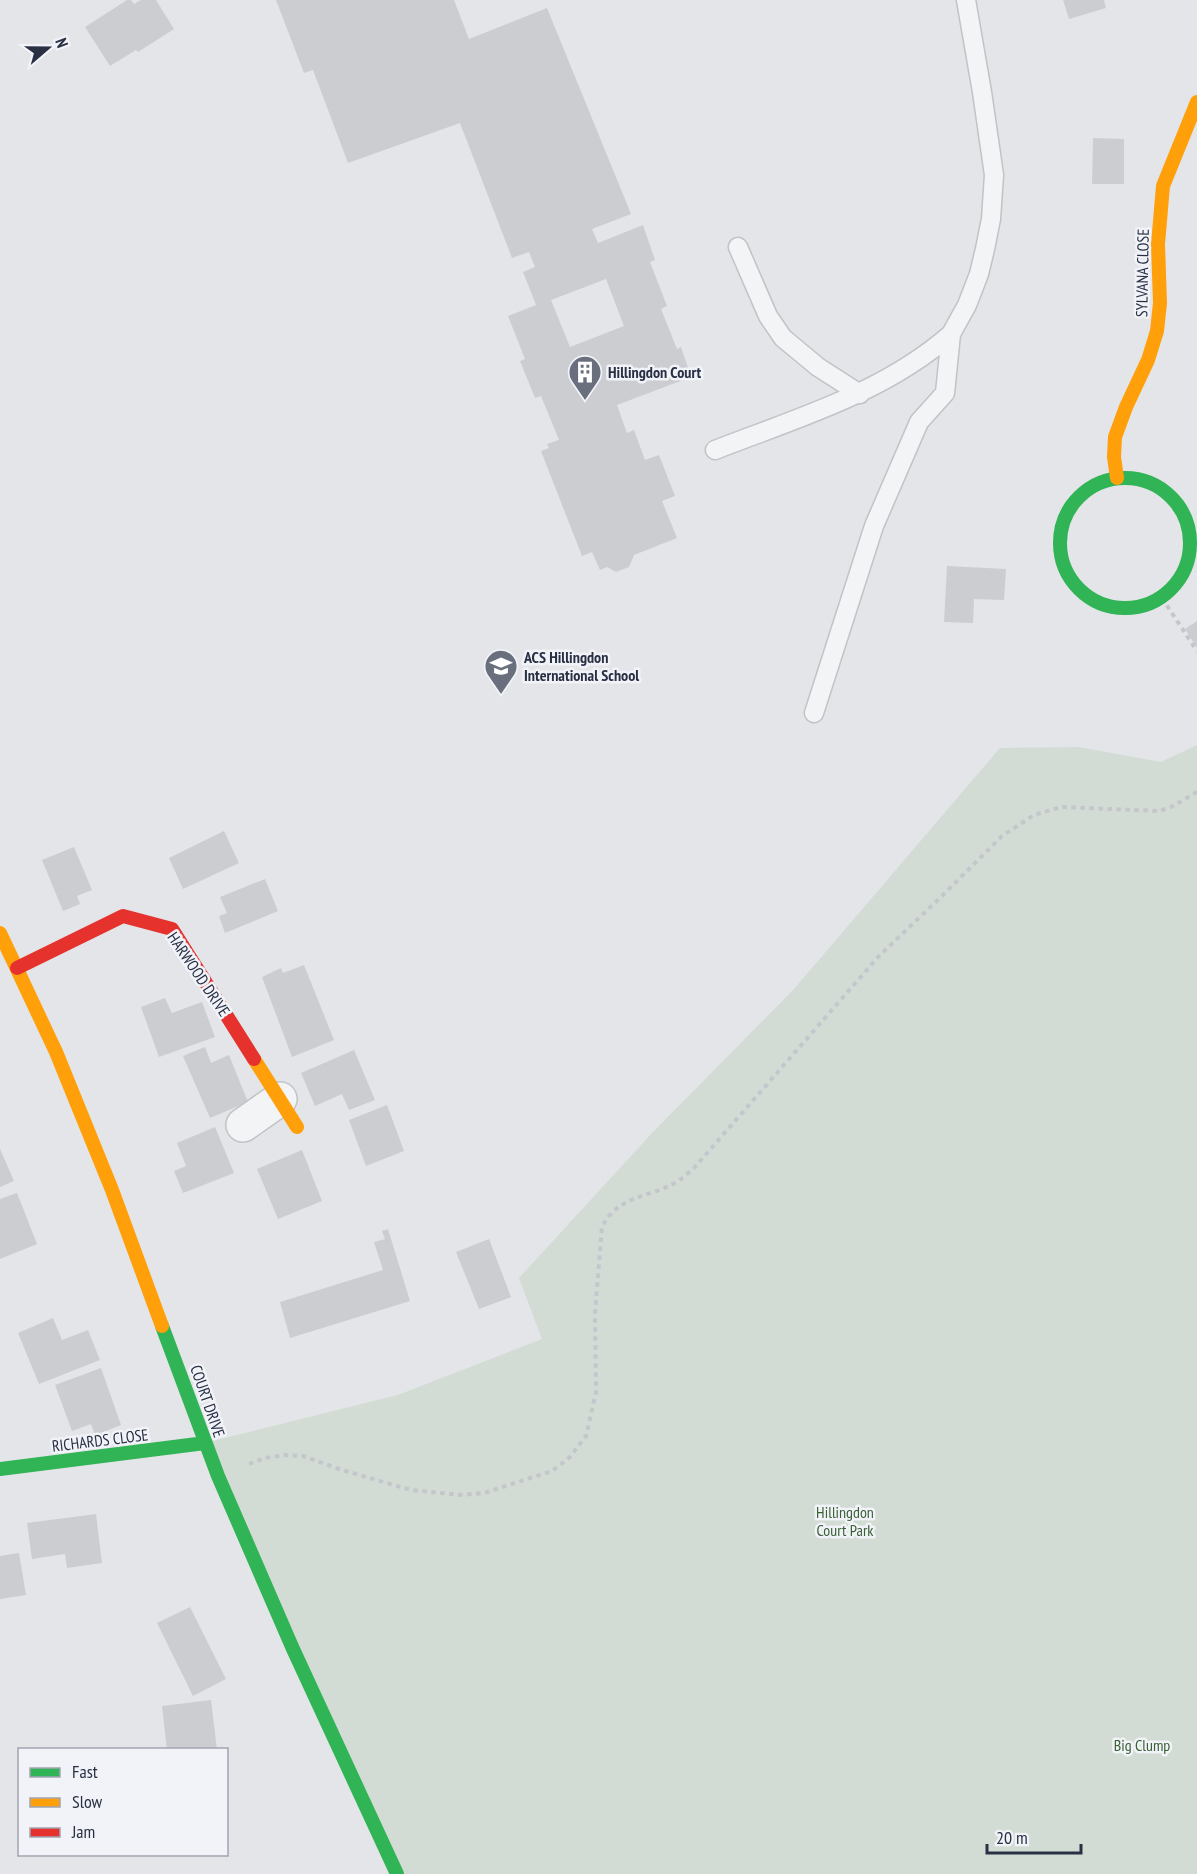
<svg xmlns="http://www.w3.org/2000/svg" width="1197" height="1874" font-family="'PT Sans Narrow',sans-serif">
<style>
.green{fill:#d2dcd4}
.building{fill:#cccdd1;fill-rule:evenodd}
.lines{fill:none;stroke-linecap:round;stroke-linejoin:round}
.lane-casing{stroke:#c1c3c7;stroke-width:21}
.street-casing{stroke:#c1c3c7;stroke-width:36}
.path{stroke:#c4c6cb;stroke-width:4;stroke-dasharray:4.5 4.5;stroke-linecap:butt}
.lane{stroke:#f3f4f6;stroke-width:18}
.street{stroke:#f3f4f6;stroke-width:33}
.fast{stroke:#30b455;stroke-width:14}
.slow{stroke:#ff9f0a;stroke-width:14}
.jam{stroke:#e5322d;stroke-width:14}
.labels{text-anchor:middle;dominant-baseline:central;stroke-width:5;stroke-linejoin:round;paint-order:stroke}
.street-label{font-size:16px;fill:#293044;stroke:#f1f3f8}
.poi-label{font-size:16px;font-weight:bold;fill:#293044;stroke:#f1f3f8;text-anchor:start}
.park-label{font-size:16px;fill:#3a6035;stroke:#f1f3f8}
</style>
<rect width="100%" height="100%" fill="#e3e5e9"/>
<path class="green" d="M1197 745V1874H397L205 1443 398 1395 542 1339 519 1278 653 1132 794 989 1000 748 1078 747 1161 762Z"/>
<path class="building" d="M127 0H131L134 4 141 0H156L174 29 138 52 136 50 110 66 85 27Z
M276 0H454L469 39 547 8 631 214 592 229 598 243 643 225 655 260 650 262 667 306 661 309 677 349 681 347 691 377 617 405 627 433 634 430 645 460 659 455 675 496 662 501 677 538 634 555 629 567 616 572 607 567 600 570 592 552 582 556 541 451 549 448 547 444 559 440 541 396 535 398 520 361 525 359 508 316 536 305 523 272 535 267 529 252 512 258 460 123 348 163 313 70 304 73ZM606 279 624 326 570 347 551 300Z
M1063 0H1104L1106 8 1069 19Z
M1093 138 1124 139V184H1092Z
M947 566 1006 569 1004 600 974 599 973 623 944 622Z
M1197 621V648L1185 629Z
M224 831 239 863 183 889 169 858Z
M74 847 92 890 77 896 80 904 63 911 42 860Z
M265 879 278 911 225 933 219 916 227 913 220 897Z
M304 965 334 1040 292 1057 262 977 281 968 283 973Z
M165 998 172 1013 202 1002 215 1037 159 1057 141 1007Z
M205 1047 211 1063 229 1055 248 1102 210 1118 183 1056Z
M354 1050 375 1100 349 1110 342 1094 315 1106 301 1073Z
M387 1105 404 1151 366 1166 349 1120Z
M215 1127 234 1173 183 1193 174 1171 186 1166 177 1143Z
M0 1149 14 1181 0 1187Z
M302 1150 322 1201 278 1219 257 1169Z
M17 1193 37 1244 0 1259V1199Z
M388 1229 410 1301 290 1338 280 1302 383 1270 374 1242 385 1239 382 1231Z
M489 1239 511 1297 479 1309 456 1252Z
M53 1318 62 1340 88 1330 100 1360 39 1384 18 1333Z
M101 1368 121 1425 95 1435 91 1424 72 1431 55 1385Z
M96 1514 102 1563 67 1568 65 1554 32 1559 27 1523Z
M19 1553 26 1595 0 1599V1556Z
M190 1607 226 1679 193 1696 157 1623Z
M211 1700 217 1750H167L162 1706Z"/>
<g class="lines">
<defs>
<path id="lane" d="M738 247 768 316 783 338 818 367 860 394
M715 450C797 418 884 393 951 334
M814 713 874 526 919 422 945 393 951 334 967 305 979 274 985 249 991 219 994 175 982 92 966 0"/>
<path id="street" d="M243 1125 280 1099"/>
</defs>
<use href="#lane" class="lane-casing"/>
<use href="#street" class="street-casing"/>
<path class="path" d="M1162 598 1197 651
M249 1464 265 1458 286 1455 303 1456 339 1469 411 1490 461 1495 484 1493 552 1471 570 1457 586 1436 596 1392 595 1313 602 1227C618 1195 648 1198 675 1183 682 1179 688 1173 694 1168L879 956 941 897 1002 836 1034 815 1061 807 1159 811 1171 807 1197 792"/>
<use href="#lane" class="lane"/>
<use href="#street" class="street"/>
<path class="fast" d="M1060 543a65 65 0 1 1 130 0a65 65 0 1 1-130 0Z
M162 1326 218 1476 293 1649 397 1874
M0 1469 205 1443"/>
<path class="slow" d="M1117 478 1114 457 1115 437 1126 407 1148 360 1157 331 1160 303 1158 244 1163 186 1197 102
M0 933 56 1052 112 1190 162 1326
M254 1059 297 1127"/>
<path class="jam" d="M17 968 123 916 172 929 254 1059"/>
</g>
<defs>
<symbol id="building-pin" viewBox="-11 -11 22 30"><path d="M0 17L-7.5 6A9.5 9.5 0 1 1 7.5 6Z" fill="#6a6f7e" stroke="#f1f3f8"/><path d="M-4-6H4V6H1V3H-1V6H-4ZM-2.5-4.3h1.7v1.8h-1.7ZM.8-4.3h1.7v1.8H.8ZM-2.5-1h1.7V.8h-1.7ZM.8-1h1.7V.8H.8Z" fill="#fff"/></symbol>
<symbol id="school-pin" viewBox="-11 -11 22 30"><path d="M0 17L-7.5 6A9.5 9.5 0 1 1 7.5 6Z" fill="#6a6f7e" stroke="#f1f3f8"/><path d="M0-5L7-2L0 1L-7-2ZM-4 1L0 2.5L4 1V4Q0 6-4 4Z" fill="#fff"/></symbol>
</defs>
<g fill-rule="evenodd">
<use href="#building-pin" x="566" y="353" width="38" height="52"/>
<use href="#school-pin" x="482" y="647" width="38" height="52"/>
</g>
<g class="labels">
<g class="street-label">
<text transform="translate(1142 273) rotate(-89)">SYLVANA CLOSE</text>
<text transform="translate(199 974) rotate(56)">HARWOOD DRIVE</text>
<text transform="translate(208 1401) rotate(71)">COURT DRIVE</text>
<text transform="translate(100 1440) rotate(-7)">RICHARDS CLOSE</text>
</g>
<g class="poi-label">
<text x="608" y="372">Hillingdon Court</text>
<text x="524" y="657">ACS Hillingdon<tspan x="524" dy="18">International School</tspan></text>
</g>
<g class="park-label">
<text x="845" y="1512">Hillingdon<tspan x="845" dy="18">Court Park</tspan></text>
<text x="1142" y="1745">Big Clump</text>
</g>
</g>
<rect x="18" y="1748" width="210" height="108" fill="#f1f3f8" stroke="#a1a5b0" stroke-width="1.5"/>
<rect x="30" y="1768" width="30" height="9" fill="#30b455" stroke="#a1a5b0" stroke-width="1.5"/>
<text x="72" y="1778" font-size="18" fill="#293044">Fast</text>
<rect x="30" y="1798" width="30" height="9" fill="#ff9f0a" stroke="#a1a5b0" stroke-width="1.5"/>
<text x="72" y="1808" font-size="18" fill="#293044">Slow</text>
<rect x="30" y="1828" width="30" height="9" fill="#e5322d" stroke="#a1a5b0" stroke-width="1.5"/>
<text x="72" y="1838" font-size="18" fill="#293044">Jam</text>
<g transform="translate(48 48) rotate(70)" stroke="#f1f3f8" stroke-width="4.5" paint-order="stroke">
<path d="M0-4.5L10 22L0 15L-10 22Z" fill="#293044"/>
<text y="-9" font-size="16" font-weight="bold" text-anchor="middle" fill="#293044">N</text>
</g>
<path d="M987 1844v9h94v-9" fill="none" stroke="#293044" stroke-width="3"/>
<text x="996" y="1844" font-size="18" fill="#293044" stroke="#f1f3f8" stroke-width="4.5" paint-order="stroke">20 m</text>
</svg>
